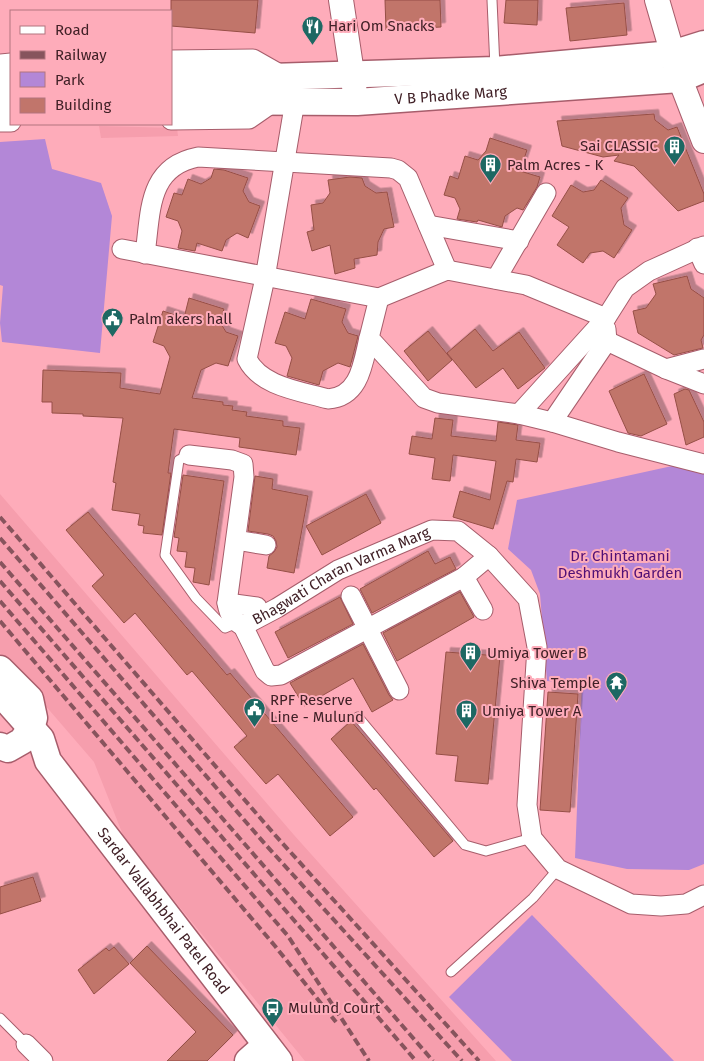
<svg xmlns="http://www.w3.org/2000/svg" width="704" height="1061" font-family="'Fira Sans',sans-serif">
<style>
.built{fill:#f69ead}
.green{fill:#b387d7}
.building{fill:#c1756b;stroke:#964f46;filter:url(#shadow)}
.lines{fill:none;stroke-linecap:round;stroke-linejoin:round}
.service-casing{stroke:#a75d6b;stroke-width:11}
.minor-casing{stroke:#a75d6b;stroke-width:21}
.tertiary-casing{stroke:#a75d6b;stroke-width:26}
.secondary-casing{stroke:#a75d6b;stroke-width:29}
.service{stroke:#fff;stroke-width:9}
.minor{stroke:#fff;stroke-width:19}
.tertiary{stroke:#fff;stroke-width:24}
.secondary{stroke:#fff;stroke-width:26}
.rail{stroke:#87545d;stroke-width:4;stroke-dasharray:8 4;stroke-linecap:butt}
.labels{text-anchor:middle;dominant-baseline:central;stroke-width:4;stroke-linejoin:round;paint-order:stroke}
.poi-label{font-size:15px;fill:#412127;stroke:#feacba;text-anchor:start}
.street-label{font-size:15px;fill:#412127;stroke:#feacba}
.park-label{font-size:15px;fill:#511076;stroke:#feacba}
</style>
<defs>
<filter id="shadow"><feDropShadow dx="4.5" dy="-4.5" stdDeviation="0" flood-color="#0004"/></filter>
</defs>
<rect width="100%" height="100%" fill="#feacba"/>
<path class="built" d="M99 126 177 128 178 136 101 138Z
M0 494 294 835 496 1061H305L125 840 94 762 0 653Z"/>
<path class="green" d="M45 139 52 169 101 183 112 216 100 353 2 342 0 323 3 286 0 285V142Z
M704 459V864L689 870 627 869 575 858 582 684 547 681 540 594 531 570 508 549 517 500Z
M532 915 674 1061H512L449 997Z"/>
<path class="building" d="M171 0H258L255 33 171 26Z
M385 0H440L441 27 386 30Z
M506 0H538L537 25 504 23Z
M624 3 627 35 570 41 566 8Z
M654 114 655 120 668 130 677 127 704 194V201L678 211 634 166 614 161 619 155 603 157 562 146 557 121Z
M490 138 527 150 520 171 540 177 537 187 523 210 517 208 505 216 502 227 478 220 477 222 457 219 460 209 455 198 444 195 450 176 458 179 465 156 478 160 486 151Z
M214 169 224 170 248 178 243 191 249 202 260 206 248 238 237 233 226 240 222 251 197 243 195 251 178 248 182 231 178 221 166 217 174 193 182 195 188 179 201 184 211 178Z
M350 177 362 178 365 186 376 193 387 192 394 227 384 229 378 242 377 255 354 259 355 268 335 274 330 245 312 251 307 232 314 230 311 205 323 203 330 193 328 180Z
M601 180 628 198 621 208 624 225 632 230 614 258 603 251 590 253 583 263 557 245 569 227 552 216 571 185 583 192 594 190Z
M687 276 691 289 704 298V335L701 340 703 348 674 355 638 333 633 311 646 308 656 294 653 284Z
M189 298 224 309 220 322 226 332 238 336 228 366 216 363 201 370 192 398 223 402V405L233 406 232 410 247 412 246 416 283 421V426L300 428 296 455 239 447 240 438 174 429 168 473H171L162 535 143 533 144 526 138 525 140 514 112 510 116 483 113 482 123 418 83 416V414L52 413V402H42L43 370 121 373 120 388 160 394 170 357 164 346 153 342 163 311 184 318Z
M311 299 346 309 342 322 348 333 358 336 350 367 338 363 323 371 319 385 287 376 292 358 286 346 275 343 285 312 305 319Z
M475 329 493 351 519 332 545 368 518 389 503 368 476 388 447 353Z
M428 331 452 360 428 381 404 351Z
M644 374 667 424 641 436 628 433 609 391Z
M685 389 689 390 704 422V437L686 445 674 394Z
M435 418 453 420 451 436 496 441 498 422 518 425 516 440 540 443 537 462 516 459 513 482 507 481 493 529 453 517 460 491 490 500 496 461 453 455 450 481 432 479 435 458 409 454 412 436 432 439Z
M183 475 224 481 209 585 193 582 195 568 185 567 187 552 177 551 179 538 174 537Z
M255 476 273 479 272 489 308 496 294 573 267 568 269 556 274 552 277 547 276 541 273 536 268 534 248 531Z
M366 494 381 523 322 555 306 526Z
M88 512 227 675 230 673 353 817 330 836 278 774 266 784 234 747 247 736 192 671 187 675 135 613 124 623 92 586 104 575 66 530Z
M428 551 435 564 450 557 456 569 372 613 360 589Z
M460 592 474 617 397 661 383 633Z
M340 597 353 624 288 658 275 632Z
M363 644 389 695 393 700 372 712 353 678 304 706 290 683Z
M446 652 500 656 488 784 455 781 458 756 436 754Z
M548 692 578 694 570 812 540 810Z
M351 721 453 841 434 857 376 788 374 790 331 739Z
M33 877 41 901 0 914V887Z
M147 946 233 1035 207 1061H167L196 1032 130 963Z
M114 947 129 964 94 994 78 970 106 948 109 951Z"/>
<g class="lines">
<defs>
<path id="service" d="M492 0 495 68
M189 455 179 460 165 555 196 598 225 628 237 623
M358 717 465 845 486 851 532 838
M451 972 533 898 558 869
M0 1018 26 1044"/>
<g id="minor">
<path d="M171 60 253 59 283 76"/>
<path d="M0 64 11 63"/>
<path d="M295 101 265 278 247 359C261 387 301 391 328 399 360 397 363 363 369 338"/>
<path d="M171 120 249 119 275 101"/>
<path d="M0 122H11"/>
<path d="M428 225 519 241"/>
<path d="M697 248 704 264"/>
<path d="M122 249 379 298 369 338 424 398 438 403 519 414 606 318 625 288 649 271 704 246"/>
<path d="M145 254C151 212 147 167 198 157L391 168 398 170 408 178 447 270"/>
<path d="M496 279 546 193"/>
<path d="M379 298 447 270 526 285 606 318"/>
<path d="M606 329 607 341 666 369 704 384"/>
<path d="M666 369 704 359"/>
<path d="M519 414 552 422 607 341"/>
<path d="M552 422 618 442 704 464"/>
<path id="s1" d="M189 455 232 460 243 464 244 477 227 603C229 615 233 621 243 626L277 608 338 570 432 530 458 531 489 556 528 599 537 647 527 805 532 838 558 869 631 904 661 906 686 904 704 895"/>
<path d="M236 540 266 545"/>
<path d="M464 577 483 610"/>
<path d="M351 596 399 690"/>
<path d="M227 603 257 607"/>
<path d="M243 626 265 671 271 676 281 675 464 577 489 556"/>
<path d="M26 1044 43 1061"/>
</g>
<path id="tertiary" d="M341 0 355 93
M657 0 680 79 704 141"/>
<g id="secondary">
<path d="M171 80 495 70 672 54 704 44"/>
<path d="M0 81 11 80"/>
<path id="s2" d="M171 101 357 102 680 79 704 69"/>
<path d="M0 102 11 101"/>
<path d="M0 669 30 699 34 718 31 728 22 741 8 749 0 746"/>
<path id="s3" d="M0 693 41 739 48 761 279 1061"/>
<path d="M248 1061 266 1045"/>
</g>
</defs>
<use href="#service" class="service-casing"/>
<use href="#minor" class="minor-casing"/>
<use href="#tertiary" class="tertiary-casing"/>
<use href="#secondary" class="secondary-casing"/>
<use href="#service" class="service"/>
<use href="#minor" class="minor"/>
<use href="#tertiary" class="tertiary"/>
<use href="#secondary" class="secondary"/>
<path class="rail" d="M0 517 275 835 479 1061
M0 538 265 844 462 1061
M0 562 433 1061
M0 581 416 1061
M0 601 288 936 369 1061
M0 621 275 946 336 1022"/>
</g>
<defs>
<symbol id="restaurant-pin" viewBox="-11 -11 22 30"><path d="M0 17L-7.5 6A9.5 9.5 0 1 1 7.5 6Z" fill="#1d6863" stroke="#feacba"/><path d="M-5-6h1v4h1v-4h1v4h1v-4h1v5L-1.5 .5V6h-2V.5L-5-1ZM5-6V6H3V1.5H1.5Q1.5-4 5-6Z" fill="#fff"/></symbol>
<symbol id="building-pin" viewBox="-11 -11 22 30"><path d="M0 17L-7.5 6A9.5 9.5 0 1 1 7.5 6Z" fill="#1d6863" stroke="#feacba"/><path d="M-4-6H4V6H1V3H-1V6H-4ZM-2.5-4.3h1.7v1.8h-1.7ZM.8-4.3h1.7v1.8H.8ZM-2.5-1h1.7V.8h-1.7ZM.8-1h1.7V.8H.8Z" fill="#fff"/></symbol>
<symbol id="civic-pin" viewBox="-11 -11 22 30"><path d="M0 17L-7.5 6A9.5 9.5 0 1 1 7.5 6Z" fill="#1d6863" stroke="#feacba"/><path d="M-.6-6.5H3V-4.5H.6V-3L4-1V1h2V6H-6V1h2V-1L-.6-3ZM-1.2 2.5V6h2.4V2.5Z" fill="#fff"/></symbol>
<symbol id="temple-pin" viewBox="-11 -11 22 30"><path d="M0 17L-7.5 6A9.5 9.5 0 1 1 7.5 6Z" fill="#1d6863" stroke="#feacba"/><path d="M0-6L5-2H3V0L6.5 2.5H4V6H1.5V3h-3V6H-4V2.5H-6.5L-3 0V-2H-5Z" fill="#fff"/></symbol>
<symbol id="bus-pin" viewBox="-11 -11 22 30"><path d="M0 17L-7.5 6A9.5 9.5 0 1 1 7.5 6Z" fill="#1d6863" stroke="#feacba"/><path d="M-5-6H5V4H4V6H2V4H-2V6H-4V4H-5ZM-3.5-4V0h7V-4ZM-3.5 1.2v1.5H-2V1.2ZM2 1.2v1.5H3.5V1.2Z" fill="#fff"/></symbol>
</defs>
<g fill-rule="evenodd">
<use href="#restaurant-pin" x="300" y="14" width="25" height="34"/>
<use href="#building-pin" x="662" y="134" width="25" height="34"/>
<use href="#building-pin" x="478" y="152" width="25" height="34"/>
<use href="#civic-pin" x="100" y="306" width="25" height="34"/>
<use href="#building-pin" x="458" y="640" width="25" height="34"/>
<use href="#temple-pin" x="604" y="670" width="25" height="34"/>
<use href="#civic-pin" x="242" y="696" width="25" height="34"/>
<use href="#building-pin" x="454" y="698" width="25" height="34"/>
<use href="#bus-pin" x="260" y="996" width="25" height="34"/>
</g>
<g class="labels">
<g class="poi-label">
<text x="328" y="26">Hari Om Snacks</text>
<text x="658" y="146" text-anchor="end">Sai CLASSIC</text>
<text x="507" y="165">Palm Acres - K</text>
<text x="129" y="319">Palm akers hall</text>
<text x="487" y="653">Umiya Tower B</text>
<text x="600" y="683" text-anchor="end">Shiva Temple</text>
<text x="270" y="700">RPF Reserve<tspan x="270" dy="17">Line - Mulund</tspan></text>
<text x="482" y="711">Umiya Tower A</text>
<text x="288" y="1008">Mulund Court</text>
</g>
<g class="street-label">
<text stroke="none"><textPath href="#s2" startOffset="280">V B Phadke Marg</textPath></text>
<text stroke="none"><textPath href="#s1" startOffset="335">Bhagwati Charan Varma Marg</textPath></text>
<text stroke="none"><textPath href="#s3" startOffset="274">Sardar Vallabhbhai Patel Road</textPath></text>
</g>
<g class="park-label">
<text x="620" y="556">Dr. Chintamani<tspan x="620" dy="17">Deshmukh Garden</tspan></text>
</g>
</g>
<rect x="10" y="10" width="162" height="115" fill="#feacba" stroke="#b2747f"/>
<rect x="20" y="26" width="25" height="8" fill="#ffffff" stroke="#b2747f"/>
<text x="55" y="35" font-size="15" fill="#412127">Road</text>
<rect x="20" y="51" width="25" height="8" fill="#87545d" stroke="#b2747f"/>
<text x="55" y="60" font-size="15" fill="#412127">Railway</text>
<rect x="20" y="72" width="25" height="15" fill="#b387d7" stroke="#b2747f"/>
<text x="55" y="85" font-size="15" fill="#412127">Park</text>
<rect x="20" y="98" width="25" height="15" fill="#c1756b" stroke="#b2747f"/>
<text x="55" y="110" font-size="15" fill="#412127">Building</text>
</svg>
